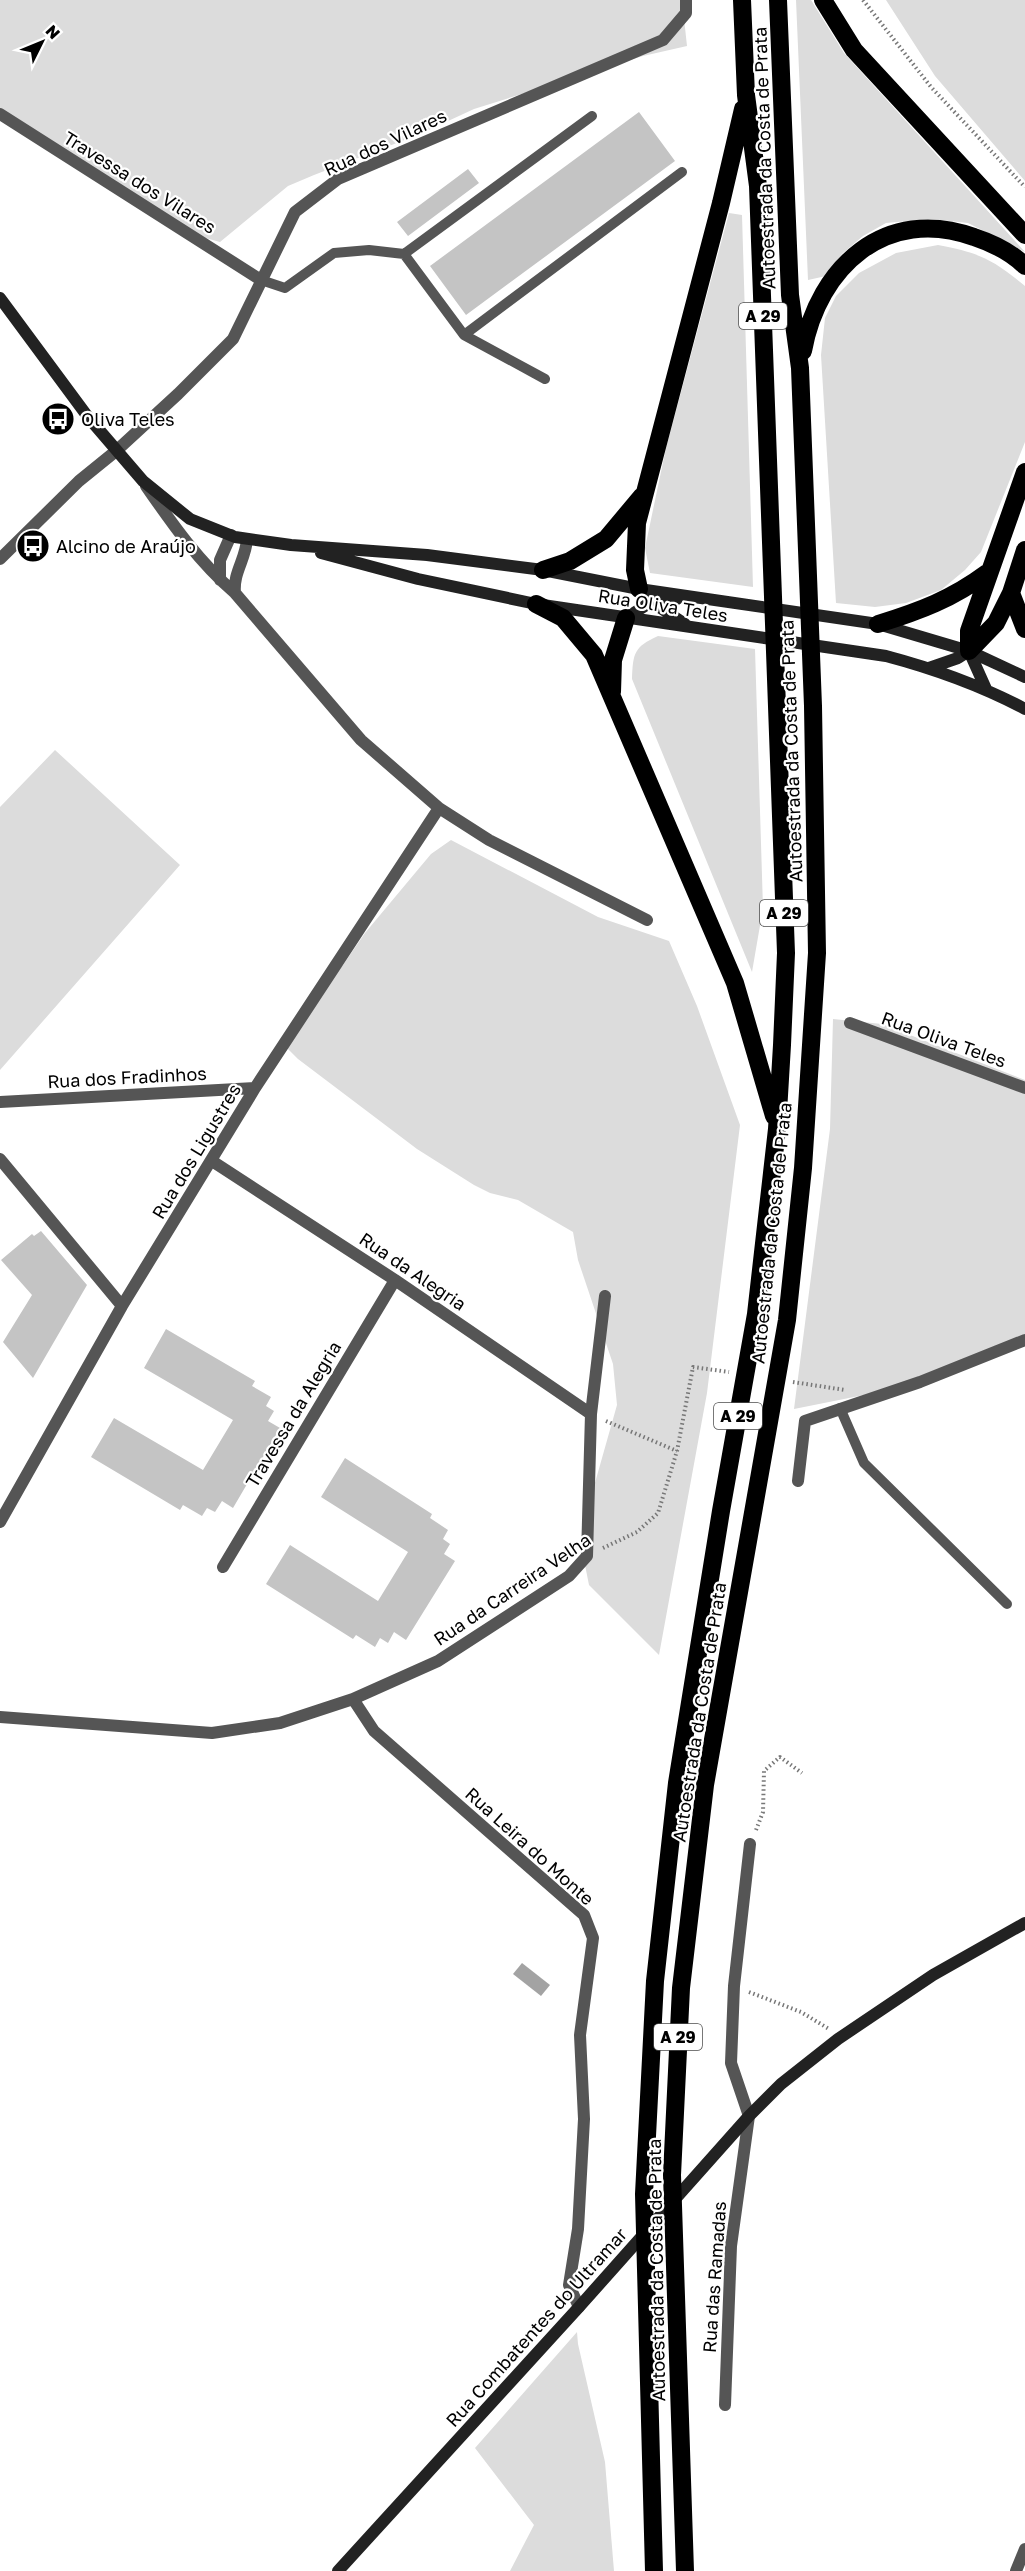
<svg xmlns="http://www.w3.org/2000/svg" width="1025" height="2571" font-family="'Golos Text',sans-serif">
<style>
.green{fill:#dcdcdc}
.water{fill:#a3a3a3}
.building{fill:#c4c4c4}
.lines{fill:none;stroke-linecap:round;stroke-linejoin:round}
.path{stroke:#777;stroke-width:4;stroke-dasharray:1.5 3;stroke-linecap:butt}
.service{stroke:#555;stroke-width:10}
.minor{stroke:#555;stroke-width:12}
.secondary{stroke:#222;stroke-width:12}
.motorway{stroke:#000;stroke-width:18}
.labels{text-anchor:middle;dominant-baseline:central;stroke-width:4.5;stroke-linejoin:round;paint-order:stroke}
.shield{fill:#fff;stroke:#4c4c4c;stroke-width:1.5}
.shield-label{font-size:16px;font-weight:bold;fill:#000}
.street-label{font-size:18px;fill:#000;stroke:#fff}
.poi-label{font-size:18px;fill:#000;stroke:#fff;text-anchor:start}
</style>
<rect width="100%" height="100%" fill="#fff"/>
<path class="green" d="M0 0H682L687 46 643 56 474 109 420 134 314 175 288 186 220 242 184 232 0 115Z
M796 0H811L844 53 1025 252 968 223 931 219 886 223 863 236 842 254 826 276 808 280Z
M886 0H1025V181L935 76Z
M729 213 742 215 753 587 650 573 645 548 666 448Z
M938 245C980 253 992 259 1025 286V442L981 552 965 570 941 590 906 603 875 607 836 603 821 355 825 318 836 296 859 273 896 253Z
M658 636 755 649 763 908 752 972 632 679C633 653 634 647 658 636Z
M55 750 180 865 0 1070V807Z
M451 840 598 917 669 941 697 1006 740 1125 707 1393 659 1655 589 1585 584 1560 589 1504 617 1405 613 1364 578 1260 573 1232 518 1200 490 1193 474 1185 417 1149 298 1059 287 1048 314 994 343 965 365 933 431 854Z
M833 1019 882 1024 1025 1080V1342L929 1382 794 1409 830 1129Z
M577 2332 578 2344 605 2462 614 2571H510L534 2525 475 2448Z"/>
<path class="water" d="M522 1963 550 1985 541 1996 513 1974Z"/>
<path class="building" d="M639 112 675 161 466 315 430 266Z
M468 169 479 183 408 236 397 222Z
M41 1231 87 1285 33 1378 3 1342 32 1295 1 1260 32 1234 34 1236Z
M166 1329 255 1381 252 1386 271 1397 266 1406 274 1411 268 1421 280 1428 233 1508 222 1501 215 1512 207 1508 202 1516 183 1505 180 1510 91 1457 114 1418 203 1470 233 1420 144 1368Z
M345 1458 432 1514 430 1518 448 1530 443 1539 450 1544 444 1554 455 1561 406 1640 394 1632 388 1643 380 1638 375 1647 356 1635 353 1639 266 1584 290 1545 378 1601 408 1552 321 1497Z"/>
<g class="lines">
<path class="path" d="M863 0 931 87 1025 187
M793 1382 845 1390
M606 1421 677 1451
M603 1548 637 1532 658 1513 677 1451 693 1367 729 1372
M756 1830 763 1812 764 1771 780 1757 802 1773
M749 1992 801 2012 829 2029"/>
<path class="service" d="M404 254 464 335 545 379
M261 280 285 288 334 253 369 250 404 254 592 116
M464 335 682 172
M840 1408 864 1463 1007 1604"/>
<path class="minor" d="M0 114 261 280
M146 486C173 525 199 562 235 593L361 740 439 808 489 840 647 920
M0 559 79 481 116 451 178 394 233 339 295 212 338 179 663 40 686 13V0
M220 580V560L231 535
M235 593C233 572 246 559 247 539
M850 1023 1025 1088
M0 1102 255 1088
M0 1159 122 1306
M212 1161 395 1280 591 1414
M798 1481 805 1421 920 1382 1025 1340
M0 1522 122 1306 255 1088 439 808
M223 1567 395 1280
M353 1699 374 1731 584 1915 593 1938 580 2035 584 2119 578 2229 569 2285 579 2307
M0 1717 212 1733 280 1723 353 1699 438 1661 569 1576 587 1556 591 1414 605 1296
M725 2405 731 2246 749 2116 731 2063 734 1986 750 1844
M1016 2571 1025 2549"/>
<path class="secondary" d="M0 298 88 417 143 481 190 519 235 537 291 545 427 555 543 570 639 589 878 624 969 651 1025 677
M321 553 418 579 536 604 886 656C935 669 980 685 1025 709
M650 601 685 624
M626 618 651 602 677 599
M969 651 986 689
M929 668 958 658 969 651
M338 2571 579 2307 749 2116 781 2084 838 2039 933 1975 1025 1923"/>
<path class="motorway" d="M823 0 854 50 1025 235
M803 351C818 267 886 205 974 237 992 243 1011 252 1025 266
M1025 550 1011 593 1025 629
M543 570 570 561 606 539 642 496
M639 589 635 570 637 523 721 203 743 109
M536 604 563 618 594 655 735 983 774 1116
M878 624C920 611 952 599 987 573
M969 651V631L1025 472
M969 651 996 623 1011 593
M612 692 613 660 626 618
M654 2571 644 2194 655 1981 677 1783 721 1511 756 1314 777 1129 782 1045 786 953 758 186 746 95 742 0
M685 2571 672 2175 681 1988 705 1785 787 1320 803 1168 817 953 813 706 800 368 790 295 778 0"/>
</g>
<defs>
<symbol id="bus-disc" viewBox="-11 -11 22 22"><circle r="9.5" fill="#000" stroke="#fff"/><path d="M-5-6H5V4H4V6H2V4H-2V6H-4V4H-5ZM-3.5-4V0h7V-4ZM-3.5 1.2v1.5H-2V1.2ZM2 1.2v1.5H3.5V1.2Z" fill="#fff"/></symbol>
</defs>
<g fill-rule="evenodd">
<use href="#bus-disc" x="39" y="400" width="38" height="38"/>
<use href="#bus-disc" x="14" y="527" width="38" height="38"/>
</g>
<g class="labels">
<g class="shield">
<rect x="739" y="303" width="48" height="26" rx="4.5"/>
<rect x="760" y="900" width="48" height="26" rx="4.5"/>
<rect x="714" y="1403" width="48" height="26" rx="4.5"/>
<rect x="654" y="2024" width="48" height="26" rx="4.5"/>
</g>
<g class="shield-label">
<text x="763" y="316">A 29</text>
<text x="784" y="913">A 29</text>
<text x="738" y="1416">A 29</text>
<text x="678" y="2037">A 29</text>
</g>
<g class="street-label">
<text transform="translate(385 142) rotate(-25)">Rua dos Vilares</text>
<text transform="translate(764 158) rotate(-92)">Autoestrada da Costa de Prata</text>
<text transform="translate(140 182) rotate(32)">Travessa dos Vilares</text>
<text transform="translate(663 605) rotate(9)">Rua Oliva Teles</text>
<text transform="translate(791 751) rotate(-92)">Autoestrada da Costa de Prata</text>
<text transform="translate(944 1039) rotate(20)">Rua Oliva Teles</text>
<text transform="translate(127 1077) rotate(-3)">Rua dos Fradinhos</text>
<text transform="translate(196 1151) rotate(-59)">Rua dos Ligustres</text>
<text transform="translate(771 1233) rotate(-84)">Autoestrada da Costa de Prata</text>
<text transform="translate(413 1271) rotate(34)">Rua da Alegria</text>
<text transform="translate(293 1414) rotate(-59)">Travessa da Alegria</text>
<text transform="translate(512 1589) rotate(-34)">Rua da Carreira Velha</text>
<text transform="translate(699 1712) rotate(-81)">Autoestrada da Costa de Prata</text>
<text transform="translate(530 1846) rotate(42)">Rua Leira do Monte</text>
<text transform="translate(656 2270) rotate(-91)">Autoestrada da Costa de Prata</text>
<text transform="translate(714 2277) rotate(-86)">Rua das Ramadas</text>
<text transform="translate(536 2327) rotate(-48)">Rua Combatentes do Ultramar</text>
</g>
<g class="poi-label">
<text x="81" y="419">Oliva Teles</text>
<text x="56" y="546">Alcino de Araújo</text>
</g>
</g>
<g transform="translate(42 42) rotate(47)" stroke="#ffffff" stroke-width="4.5" paint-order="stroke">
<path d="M0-4.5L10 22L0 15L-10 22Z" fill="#000000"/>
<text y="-9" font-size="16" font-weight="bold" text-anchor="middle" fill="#000000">N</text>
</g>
</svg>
